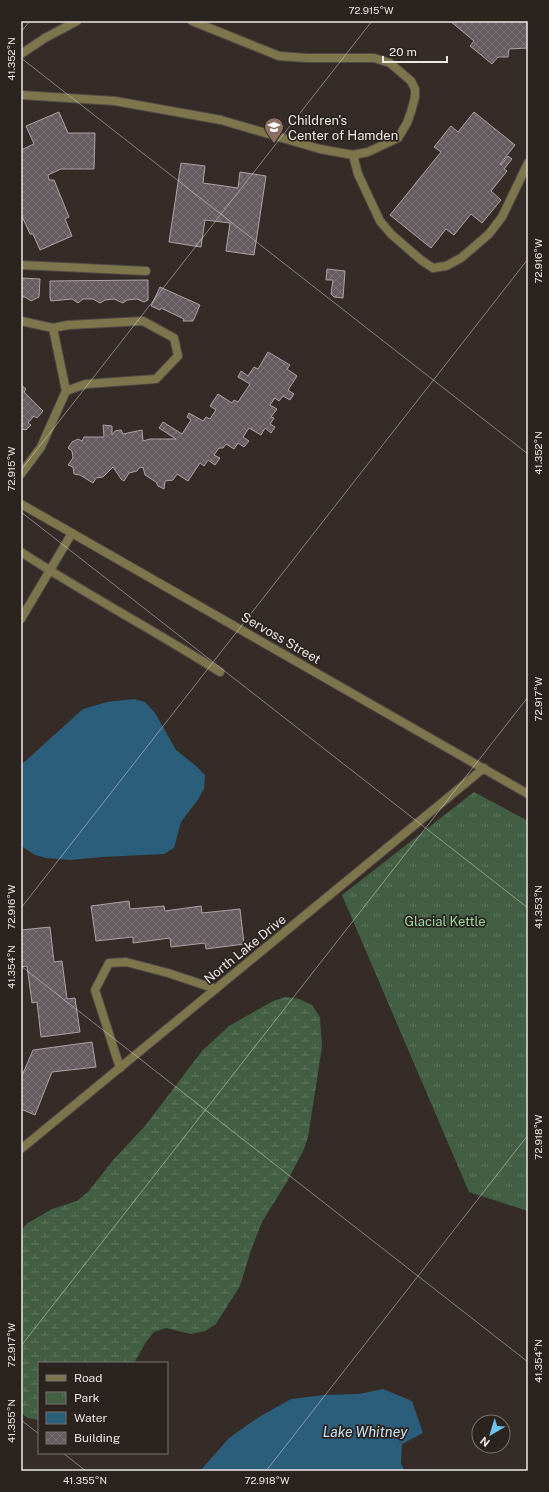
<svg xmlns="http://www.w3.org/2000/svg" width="549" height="1492" font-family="'Public Sans',sans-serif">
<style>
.wetland{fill:url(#wetland-marsh)}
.park{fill:url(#park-tufts)}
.water{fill:#2b5e7a}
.building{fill:url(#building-cross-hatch);stroke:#aea2a6}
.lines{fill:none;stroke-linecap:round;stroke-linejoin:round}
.service-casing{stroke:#534a46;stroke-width:10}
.minor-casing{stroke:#534a46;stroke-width:10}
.service{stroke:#7d754c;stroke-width:8}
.minor{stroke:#7d754c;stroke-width:8}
.ticks{fill:none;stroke:#eee8e5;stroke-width:1;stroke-opacity:0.45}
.labels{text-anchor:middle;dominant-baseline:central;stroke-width:3.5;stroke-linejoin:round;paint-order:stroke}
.poi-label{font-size:13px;fill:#eee8e5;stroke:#2b231e;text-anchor:start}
.street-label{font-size:13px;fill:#eee8e5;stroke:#2b231e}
.park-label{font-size:13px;fill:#9bd9a0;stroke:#2b231e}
.water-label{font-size:14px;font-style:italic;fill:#c6e4f6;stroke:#2b231e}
.neatline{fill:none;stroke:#eee8e5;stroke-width:1.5}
.ticks-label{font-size:10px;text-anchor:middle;fill:#eee8e5}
</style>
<defs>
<pattern id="wetland-marsh" width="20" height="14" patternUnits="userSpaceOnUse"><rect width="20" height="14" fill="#425f44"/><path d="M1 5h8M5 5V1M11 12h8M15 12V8" fill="none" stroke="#5e765f"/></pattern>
<pattern id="park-tufts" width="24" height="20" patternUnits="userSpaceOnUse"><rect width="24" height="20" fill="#425f44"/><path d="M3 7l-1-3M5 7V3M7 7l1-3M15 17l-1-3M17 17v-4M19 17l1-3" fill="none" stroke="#5e765f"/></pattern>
<pattern id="building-cross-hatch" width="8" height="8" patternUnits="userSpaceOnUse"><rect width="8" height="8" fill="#665b5f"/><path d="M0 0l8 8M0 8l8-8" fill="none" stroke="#7c7376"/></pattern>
</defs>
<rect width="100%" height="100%" fill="#352c28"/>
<path class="wetland" d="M286 997 299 999 312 1005 320 1017 322 1047 308 1137 304 1149 288 1180 262 1222 251 1250 240 1286 216 1324 205 1331 191 1334 166 1328 154 1332 146 1342 134 1363H39V1420L28 1418 21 1413V1230L28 1223 52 1209 77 1201 88 1192 114 1159 145 1126 202 1051 229 1026 273 1001Z"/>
<path class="park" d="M474 792 528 821V1211L469 1192 342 895Z"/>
<path class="water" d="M134 699 145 702 155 713 176 750 196 766 205 775 204 789 197 801 181 822 174 848 164 854 102 857 70 860 46 858 35 855 21 846V765L83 709 107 702Z
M383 1389 412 1401 423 1433 402 1444 401 1463 404 1470 200 1471 229 1438 259 1417 291 1399 324 1395 359 1394Z"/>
<path class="building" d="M450 21H528V48L509 49 508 57H498L492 64 470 46 474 41Z
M59 112 68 133H95L94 169H61L48 175 49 180H54L69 217 65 219 72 236 40 250 33 234H30L21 214V150L34 144 26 126Z
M474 112 515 145 501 163V165L508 156 512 159 504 169 507 171 491 191 501 200 482 223 471 214 454 235 446 229 431 248 390 215 441 152 434 147 451 126 458 132Z
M181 163 205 166 203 183 238 188 240 172 266 176 254 255 226 251 230 223 205 220 201 247 169 242Z
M327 269 345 271 343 298 334 297 331 294 333 280H326Z
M21 278 40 279 39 297 31 301 25 297H21Z
M148 280V300L144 302 137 299 127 300 123 303 114 299 105 300 100 303 93 299H83L78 303 72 299 51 301 50 298V281Z
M160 287 200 305 193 321H183L184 319 161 308 160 310 151 306Z
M268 352 290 365 287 369 297 376 288 390 294 394 290 400 283 396 279 401 275 398 270 405 277 409 271 417 274 418 270 424 275 427 271 433 265 428 261 435 249 428 243 437 249 441 244 447 238 443 234 449 226 444 223 448H219L214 455 220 458 215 465 208 460 204 466 200 463 188 481 177 474 173 480 165 481 164 489 158 486 156 482 145 475 143 467 139 468 137 471 129 473 124 481 121 479 113 467 103 477 96 478 93 483 80 475 74 474 73 467 68 465 73 458 72 451 68 448 72 442 78 439 82 441 84 437H104L103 425 112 426V435L115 431 121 430 123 434 142 430 143 441 150 439H176L159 428 163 422 182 434 191 420 187 417 189 413 203 421 206 417 210 419 216 410 210 406 218 394 232 403 234 400 238 402 250 384 238 377 241 371 248 376 254 367 258 369Z
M21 385 26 389 24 392 43 411 37 418 34 416 28 423 31 425 26 430 22 429 21 430Z
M129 901 130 909 164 906 165 911 201 906 202 913 240 909 244 944 206 949 205 943 171 947 170 938 133 943V937L96 941 91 906Z
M50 927 54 962 62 961 67 999 75 998 80 1032 41 1037 37 1002 32 1003 27 966 21 967V930Z
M92 1042 96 1067 52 1072 35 1115 21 1109V1078L33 1050Z"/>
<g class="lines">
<defs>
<path id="service" d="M21 54 45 38 77 21
M21 95 115 101 221 120 320 149 353 155 368 152 398 138 407 123 411 112 415 97V89L411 81 390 63 374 58H307L279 56 192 21
M353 155 358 174 380 221 391 234 421 260 433 268 446 266 461 258 489 234 502 217 528 163
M21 265 146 271
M21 321 53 328 66 391 41 447 21 474
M53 328 68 325 143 321 174 338 178 356 156 379 86 384 66 391
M21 552C85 594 154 630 220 672
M21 619 72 533
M120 1068 95 990 109 963 126 962 168 973 216 989"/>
<path id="minor" d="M21 504 528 794
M21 1149 484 768"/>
</defs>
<use href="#service" class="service-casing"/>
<use href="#minor" class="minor-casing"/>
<use href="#service" class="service"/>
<use href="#minor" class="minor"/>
</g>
<path class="ticks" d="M21 32 30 21M21 58 528 454M21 470 372 21M21 512 528 908M21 908 528 259M21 966 528 1362M21 1346 528 697M21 1420 39 1434M63 1453 86 1471M266 1471 528 1135"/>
<defs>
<symbol id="school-pin" viewBox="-11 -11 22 30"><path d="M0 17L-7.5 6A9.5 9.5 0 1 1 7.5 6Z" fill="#8d6e63" stroke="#2b231e"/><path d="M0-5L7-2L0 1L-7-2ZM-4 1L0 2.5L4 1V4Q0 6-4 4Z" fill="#fff"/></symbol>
</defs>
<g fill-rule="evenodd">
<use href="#school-pin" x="263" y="116" width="22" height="30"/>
</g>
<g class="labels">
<g class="poi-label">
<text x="288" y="120">Children's<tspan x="288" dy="15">Center of Hamden</tspan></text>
</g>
<g class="street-label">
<text transform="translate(281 638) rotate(30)">Servoss Street</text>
<text transform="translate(245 949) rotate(-39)">North Lake Drive</text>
</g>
<g class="park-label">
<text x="445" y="921">Glacial Kettle</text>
</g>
<g class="water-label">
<text x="365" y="1432">Lake Whitney</text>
</g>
</g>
<rect width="549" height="1492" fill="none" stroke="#2b231e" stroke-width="44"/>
<rect x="38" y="1362" width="130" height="92" fill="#2b231e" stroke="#79726e"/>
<rect x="46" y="1375" width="20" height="6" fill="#7d754c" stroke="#79726e"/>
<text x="74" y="1382" font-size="12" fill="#eee8e5">Road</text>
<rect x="46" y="1392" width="20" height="12" fill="url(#park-tufts)" stroke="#79726e"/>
<text x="74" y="1402" font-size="12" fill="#eee8e5">Park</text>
<rect x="46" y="1412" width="20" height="12" fill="#2b5e7a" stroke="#79726e"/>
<text x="74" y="1422" font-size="12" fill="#eee8e5">Water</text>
<rect x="46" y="1432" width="20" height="12" fill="url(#building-cross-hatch)" stroke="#79726e"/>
<text x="74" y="1442" font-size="12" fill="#eee8e5">Building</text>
<g transform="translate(491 1434) rotate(218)"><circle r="19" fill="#2b231e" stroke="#79726e"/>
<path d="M0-3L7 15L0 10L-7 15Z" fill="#6bc3f2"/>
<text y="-6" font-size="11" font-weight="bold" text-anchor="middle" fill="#eee8e5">N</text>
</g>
<path d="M383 56v6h64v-6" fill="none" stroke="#eee8e5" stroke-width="2"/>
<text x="389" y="56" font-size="12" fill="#eee8e5" stroke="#2b231e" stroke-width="3" paint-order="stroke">20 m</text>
<rect x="22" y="22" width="505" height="1448" class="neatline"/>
<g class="ticks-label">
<text x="371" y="14">72.915°W</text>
<text transform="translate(11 59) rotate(-90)" y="4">41.352°N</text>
<text transform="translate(538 261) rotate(-90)" y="4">72.916°W</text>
<text transform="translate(538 453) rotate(-90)" y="4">41.352°N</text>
<text transform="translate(11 469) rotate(-90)" y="4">72.915°W</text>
<text transform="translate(538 699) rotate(-90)" y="4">72.917°W</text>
<text transform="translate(11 907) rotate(-90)" y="4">72.916°W</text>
<text transform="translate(538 907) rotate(-90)" y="4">41.353°N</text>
<text transform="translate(11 967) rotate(-90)" y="4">41.354°N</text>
<text transform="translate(538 1137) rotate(-90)" y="4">72.918°W</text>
<text transform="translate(11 1345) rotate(-90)" y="4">72.917°W</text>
<text transform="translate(538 1361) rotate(-90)" y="4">41.354°N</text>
<text transform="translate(11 1421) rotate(-90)" y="4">41.355°N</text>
<text x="85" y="1484">41.355°N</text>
<text x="267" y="1484">72.918°W</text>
</g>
</svg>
